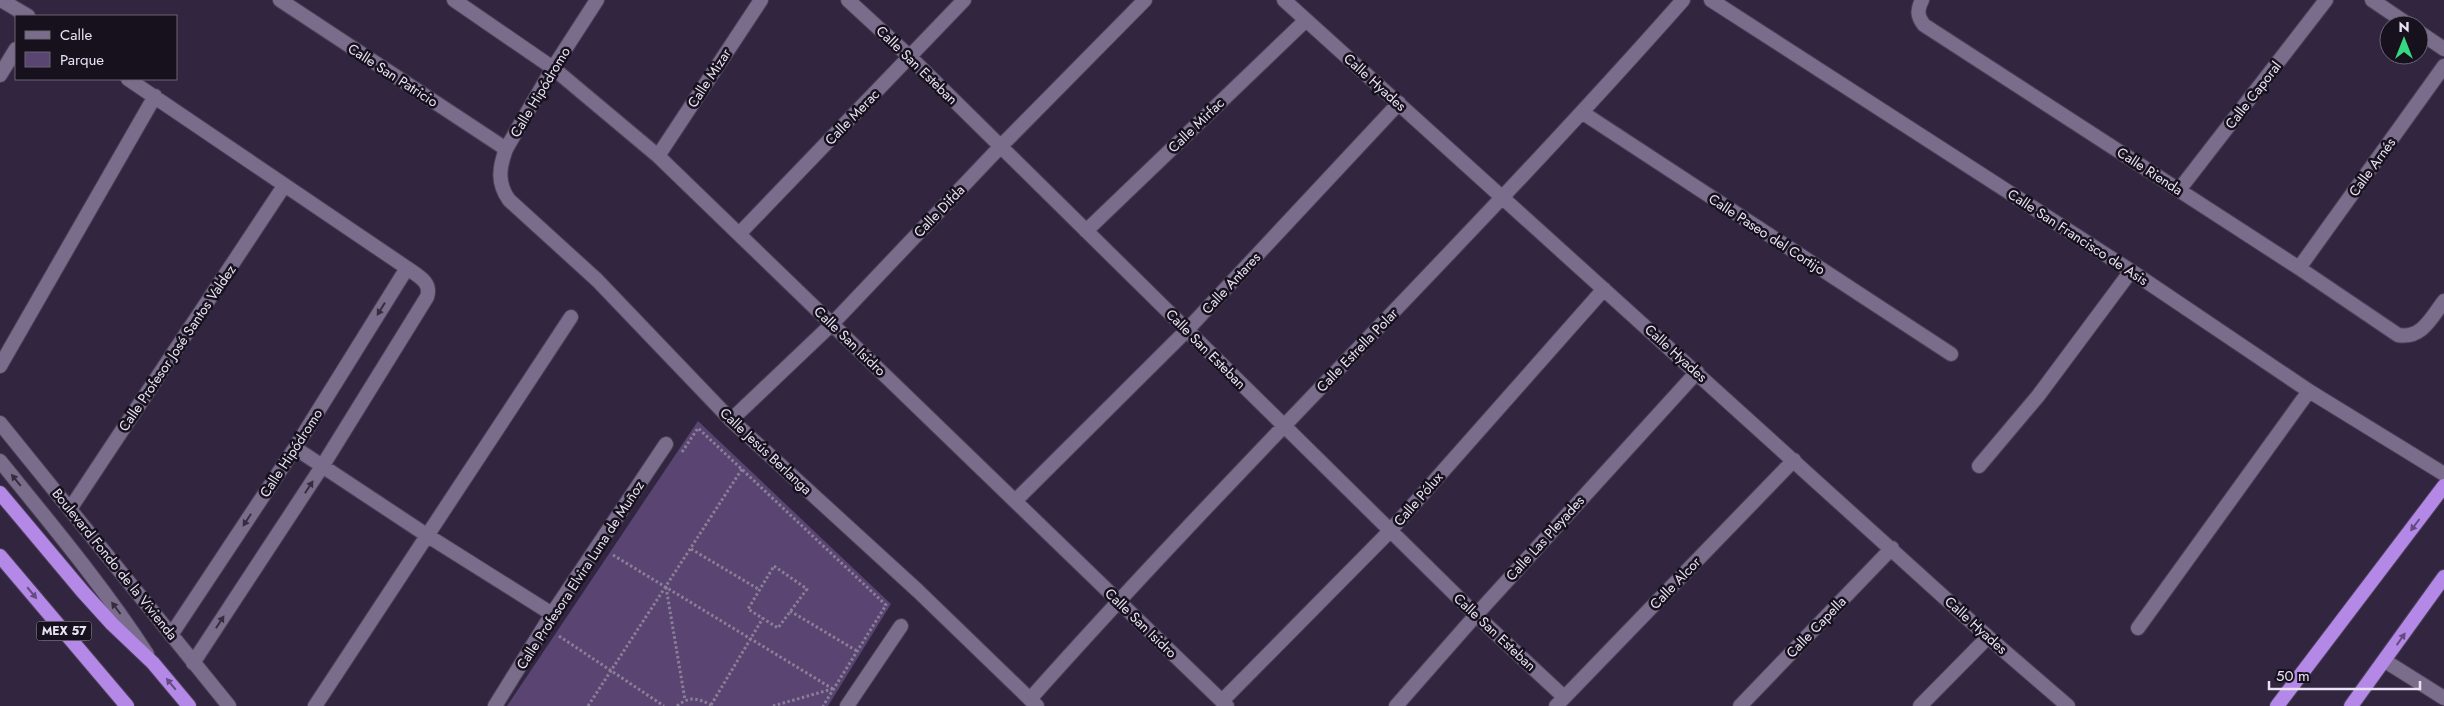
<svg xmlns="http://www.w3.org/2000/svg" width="2444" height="706" font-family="Jost,sans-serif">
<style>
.green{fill:#594472}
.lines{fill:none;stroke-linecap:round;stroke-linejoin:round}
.minor-casing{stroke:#4b4057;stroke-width:16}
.tertiary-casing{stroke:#4b4057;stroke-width:16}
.trunk-casing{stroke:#4b4057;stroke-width:16}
.path{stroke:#8a8096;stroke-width:3;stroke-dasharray:2.5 2.5;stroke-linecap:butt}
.minor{stroke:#7a6d8c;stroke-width:14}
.tertiary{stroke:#7a6d8c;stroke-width:14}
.trunk{stroke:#b388e6;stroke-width:14}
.oneway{fill:#342d3e}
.oneway2{fill:#644c82}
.labels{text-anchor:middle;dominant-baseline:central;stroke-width:5;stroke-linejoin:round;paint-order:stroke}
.shield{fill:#16111d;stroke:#aaa3b4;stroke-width:1}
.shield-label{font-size:12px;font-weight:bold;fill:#e9e2f4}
.street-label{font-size:14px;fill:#e9e2f4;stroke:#16111d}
</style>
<rect width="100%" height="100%" fill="#31253f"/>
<path class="green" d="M698 421 891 604 828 706H507Z"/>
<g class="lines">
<defs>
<path id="minor" d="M1 0 28 16
M280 0 506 149
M454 0 553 68 658 156 1227 706
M848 0 910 57 1476 615 1564 697
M1284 0 1988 637 2068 706
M1711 0 2131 271 2309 391 2444 474
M1922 0C1917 10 1917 16 1924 25L2299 268 2398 335C2422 339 2431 318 2444 301
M2372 0 2409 25
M2419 32 2444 49
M0 75 16 49
M128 79 407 268C418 276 432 282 427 297L323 465 193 663
M1583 113 1951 354
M658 156 761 0
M2179 190 2326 0
M1086 231 1306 20
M739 234 964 0
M2299 268 2444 66
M0 366 155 96
M731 420 832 324 1000 147 1145 0
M0 423 229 706
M295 448 428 536 552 614
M1979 466 2038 396 2131 271
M1015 501 1187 330 1399 103
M70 509 284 186
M2138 628 2309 391
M171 635 295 448 407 268
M2385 661 2444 698
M1030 699C1242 461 1472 239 1683 0
M1222 701 1390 531 1604 289
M315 706 571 317
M495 706 552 614 666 444
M847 706 901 626
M1396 706 1476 615 1697 372
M1556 706 1794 460
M1740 706 1892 548
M1920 706 1988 637"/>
<path id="tertiary" d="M597 0 553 68 506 149C499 168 497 183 509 200L597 280 731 420 918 591 1037 706
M0 461C51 524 103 586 147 654"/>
<path id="trunk" d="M0 493 83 592 112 624 153 663 189 706
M0 556 127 706
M2277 706 2444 486
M2351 706 2444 577"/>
</defs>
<use href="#minor" class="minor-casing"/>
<use href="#tertiary" class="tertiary-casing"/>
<use href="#trunk" class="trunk-casing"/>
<path class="path" d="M682 452 698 428 886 605 823 706
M691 549 760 590
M613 555 833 689
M774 566 807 589 778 628 748 609Z
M666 587 685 700
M790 611 857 651
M559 636 664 706
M711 705 763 618
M588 706 742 469
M677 706C689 696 698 698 711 705
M773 706 832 689"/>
<use href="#minor" class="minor"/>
<use href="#tertiary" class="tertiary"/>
<use href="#trunk" class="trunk"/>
</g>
<defs><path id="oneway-solid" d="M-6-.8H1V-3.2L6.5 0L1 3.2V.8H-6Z" transform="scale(1.25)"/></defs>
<g class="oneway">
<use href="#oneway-solid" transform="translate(381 309) rotate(122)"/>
<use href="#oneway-solid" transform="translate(16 480) rotate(-129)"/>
<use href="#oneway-solid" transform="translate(309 487) rotate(-57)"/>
<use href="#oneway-solid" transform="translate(247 520) rotate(123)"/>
<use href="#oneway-solid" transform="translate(116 608) rotate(-127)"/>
<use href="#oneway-solid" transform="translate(220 622) rotate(-57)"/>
</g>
<g class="oneway2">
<use href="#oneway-solid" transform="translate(2415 525) rotate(127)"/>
<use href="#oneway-solid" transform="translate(32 593) rotate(50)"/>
<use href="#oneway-solid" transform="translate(2401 639) rotate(-55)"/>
<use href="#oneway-solid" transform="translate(171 684) rotate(-130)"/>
</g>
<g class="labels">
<rect class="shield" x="36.5" y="621.5" width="55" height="19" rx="4"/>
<g class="shield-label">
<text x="64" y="631">MEX 57</text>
</g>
<g class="street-label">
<text transform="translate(917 65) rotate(44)">Calle San Esteban</text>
<text transform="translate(393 75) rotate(33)">Calle San Patricio</text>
<text transform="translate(709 78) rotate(-57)">Calle Mizar</text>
<text transform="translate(1375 82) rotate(42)">Calle Hyades</text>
<text transform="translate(540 92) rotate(-59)">Calle Hipódromo</text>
<text transform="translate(2253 95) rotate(-52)">Calle Caporal</text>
<text transform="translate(852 117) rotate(-46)">Calle Merac</text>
<text transform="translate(1196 125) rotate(-44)">Calle Mirfac</text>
<text transform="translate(2372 167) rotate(-54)">Calle Arnés</text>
<text transform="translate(2150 171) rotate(33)">Calle Rienda</text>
<text transform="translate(939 211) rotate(-46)">Calle Difda</text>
<text transform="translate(1767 234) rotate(33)">Calle Paseo del Cortijo</text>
<text transform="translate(2078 237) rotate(33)">Calle San Francisco de Asis</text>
<text transform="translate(1231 283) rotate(-47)">Calle Antares</text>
<text transform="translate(850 341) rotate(44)">Calle San Isidro</text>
<text transform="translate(177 348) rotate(-56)">Calle Profesor José Santos Valdez</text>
<text transform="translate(1206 349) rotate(45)">Calle San Esteban</text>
<text transform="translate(1357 350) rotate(-46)">Calle Estrella Polar</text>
<text transform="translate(1676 353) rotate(42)">Calle Hyades</text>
<text transform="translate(766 451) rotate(43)">Calle Jesús Berlanga</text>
<text transform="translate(291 453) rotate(-57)">Calle Hipódromo</text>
<text transform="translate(1418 499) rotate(-49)">Calle Pólux</text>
<text transform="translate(1545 538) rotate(-48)">Calle Las Pleyades</text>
<text transform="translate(115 564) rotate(51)">Boulevard Fondo de la Vivienda</text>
<text transform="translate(580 575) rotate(-57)">Calle Profesora Elvira Luna de Muñoz</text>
<text transform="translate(1675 583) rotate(-46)">Calle Alcor</text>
<text transform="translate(1141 623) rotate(44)">Calle San Isidro</text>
<text transform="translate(1976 625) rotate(42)">Calle Hyades</text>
<text transform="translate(1816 627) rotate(-46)">Calle Capella</text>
<text transform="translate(1495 632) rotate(43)">Calle San Esteban</text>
</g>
</g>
<rect x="15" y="15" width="162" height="65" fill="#16111d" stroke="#6a6573"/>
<rect x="25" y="31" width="25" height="8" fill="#7a6d8c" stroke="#6a6573"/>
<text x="60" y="40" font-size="15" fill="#e9e2f4">Calle</text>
<rect x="25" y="52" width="25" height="15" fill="#594472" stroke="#6a6573"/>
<text x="60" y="65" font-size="15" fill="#e9e2f4">Parque</text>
<g transform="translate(2404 40)"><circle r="24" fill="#16111d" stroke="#6a6573"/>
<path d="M0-4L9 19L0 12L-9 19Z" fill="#36d880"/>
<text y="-8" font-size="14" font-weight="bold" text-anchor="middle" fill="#e9e2f4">N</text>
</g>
<path d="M2269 681v8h151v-8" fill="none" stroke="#e9e2f4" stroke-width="2.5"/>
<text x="2276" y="681" font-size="15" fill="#e9e2f4" stroke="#16111d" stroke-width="4" paint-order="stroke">50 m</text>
</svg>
